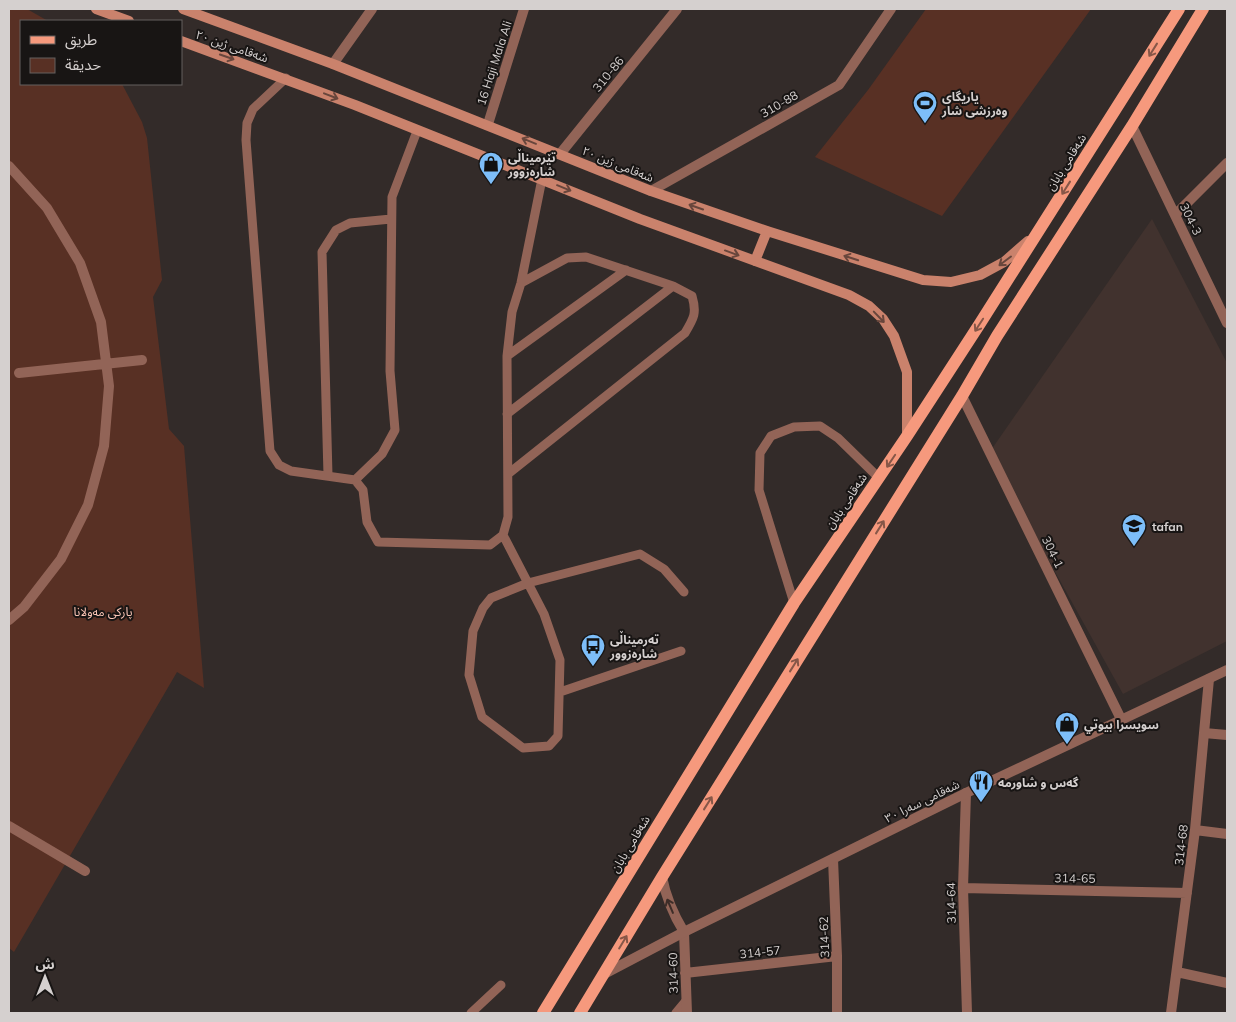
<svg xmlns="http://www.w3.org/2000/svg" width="1236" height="1022" font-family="Mulish,'Noto Sans Arabic',sans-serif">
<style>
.built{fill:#41322e}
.green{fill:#583024}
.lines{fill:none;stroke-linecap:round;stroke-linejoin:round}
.service{stroke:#926457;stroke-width:9}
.pedestrian{stroke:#926457;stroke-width:10}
.minor{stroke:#926457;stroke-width:10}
.tertiary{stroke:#926457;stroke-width:10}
.secondary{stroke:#ca826c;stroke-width:10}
.primary{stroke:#f6997d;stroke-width:12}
.oneway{stroke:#875748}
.oneway2{stroke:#68463c}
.oneway3{stroke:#3d2d28}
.labels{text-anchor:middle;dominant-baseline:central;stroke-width:4;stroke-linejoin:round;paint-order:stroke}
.street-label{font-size:12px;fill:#d5d0cf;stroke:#181514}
.poi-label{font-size:12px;font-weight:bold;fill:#d5d0cf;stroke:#181514;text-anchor:start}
.park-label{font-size:12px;fill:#fec7b7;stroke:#181514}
</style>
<rect width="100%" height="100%" fill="#332b29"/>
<path class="built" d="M1152 219 1227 363V641L1123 694 989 453Z"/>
<path class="green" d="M9 9H27L48 21H21V84H122L142 122 147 138 162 280 153 297 169 429 184 446 204 688 177 672 14 952 9 948Z
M926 9H1091L942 216 815 157 868 90Z"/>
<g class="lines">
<path class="service" d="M286 78 253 109 247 123 246 140 270 451 279 465 291 471 355 480 363 490 367 522 378 542 490 545 503 535 508 517 507 356 512 312 521 283 542 179
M507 356 626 270
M507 414 673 286
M508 474 685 333C694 318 697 313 692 296L673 286 586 257 567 258 521 283
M328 475 322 252 336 230 350 223 391 219
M355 480 382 454 395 430 390 371 392 197 417 131
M503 535 544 614 560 660 558 736 549 746 523 748 482 717 469 675 473 631 483 608 491 598 528 583 640 554 664 569 684 592
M794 603 759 490 760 453 771 436 794 427 820 426 838 438 879 478
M560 692 681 651
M471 1013 501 985
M676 1013 686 1001"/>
<path class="pedestrian" d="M9 166 47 208 80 263 101 322 109 386 104 446 88 505 61 559 24 607 9 620
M19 373 142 360
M9 826 85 871"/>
<path class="minor" d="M333 64 372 9
M1132 126 1227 323
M560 154 677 9
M651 191 839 85 891 9
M1175 215 1227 163
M962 396 1121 719
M1204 733 1227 735
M966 793 963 888 967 1013
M1195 830 1227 834
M833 859 837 956V1013
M963 888 1187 893
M684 932 687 1013
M1177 972 1227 983
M685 973 837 956
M1171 1013 1195 830 1209 679"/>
<path class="tertiary" d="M488 124 524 9
M662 877C666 898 673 914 684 932
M604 974 684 932 966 793 1227 670"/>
<path class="secondary" d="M96 9 129 21
M183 9 333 64 651 191 767 231 923 280 951 282 980 275 1004 262 1028 241
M181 41 355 105 640 219 849 295 869 306 883 319 894 336 907 372V436
M755 261 767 231"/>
<path class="primary" d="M543 1013 794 603 907 436 979 325 1179 9
M580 1013 662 877 962 396 997 336 1132 126 1203 9"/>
</g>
<defs><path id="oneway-shaft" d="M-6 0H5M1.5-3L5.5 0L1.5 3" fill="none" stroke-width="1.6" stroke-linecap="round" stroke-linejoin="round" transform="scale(1.25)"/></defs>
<g class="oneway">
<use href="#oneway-shaft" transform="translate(1153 50) rotate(122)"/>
<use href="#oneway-shaft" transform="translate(1066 188) rotate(122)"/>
<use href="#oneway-shaft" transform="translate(979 325) rotate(123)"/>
<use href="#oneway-shaft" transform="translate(891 461) rotate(124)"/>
<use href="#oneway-shaft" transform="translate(880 527) rotate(-58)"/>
<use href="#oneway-shaft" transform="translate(794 665) rotate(-58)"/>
<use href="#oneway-shaft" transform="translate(708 803) rotate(-58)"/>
<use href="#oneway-shaft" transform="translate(623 942) rotate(-59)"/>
</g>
<g class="oneway2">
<use href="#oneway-shaft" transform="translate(227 57) rotate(19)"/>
<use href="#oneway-shaft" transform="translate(331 96) rotate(21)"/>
<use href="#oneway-shaft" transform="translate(529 141) rotate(-158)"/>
<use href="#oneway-shaft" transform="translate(564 188) rotate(22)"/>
<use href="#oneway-shaft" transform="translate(696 207) rotate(-161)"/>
<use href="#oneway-shaft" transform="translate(732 253) rotate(20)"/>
<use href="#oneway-shaft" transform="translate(851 258) rotate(-162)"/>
<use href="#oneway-shaft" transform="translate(1005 261) rotate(143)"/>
<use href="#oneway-shaft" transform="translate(879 317) rotate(46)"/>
</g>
<use class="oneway3" href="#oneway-shaft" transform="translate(670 906) rotate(-113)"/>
<defs>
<symbol id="stadium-pin" viewBox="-11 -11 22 30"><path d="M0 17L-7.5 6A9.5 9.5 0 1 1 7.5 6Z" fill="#7dbef9" stroke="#181514"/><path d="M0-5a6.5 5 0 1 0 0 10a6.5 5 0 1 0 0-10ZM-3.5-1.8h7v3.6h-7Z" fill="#111"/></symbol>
<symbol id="shop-pin" viewBox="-11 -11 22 30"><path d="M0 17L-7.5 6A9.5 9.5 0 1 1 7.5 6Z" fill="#7dbef9" stroke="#181514"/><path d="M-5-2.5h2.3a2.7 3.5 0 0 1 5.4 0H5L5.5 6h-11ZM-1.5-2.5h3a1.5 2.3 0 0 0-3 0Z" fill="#111"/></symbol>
<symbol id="school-pin" viewBox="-11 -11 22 30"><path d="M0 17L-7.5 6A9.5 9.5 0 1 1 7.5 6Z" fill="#7dbef9" stroke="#181514"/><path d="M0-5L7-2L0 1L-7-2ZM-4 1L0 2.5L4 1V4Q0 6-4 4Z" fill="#111"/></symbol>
<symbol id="bus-pin" viewBox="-11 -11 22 30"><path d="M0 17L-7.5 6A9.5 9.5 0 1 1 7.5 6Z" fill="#7dbef9" stroke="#181514"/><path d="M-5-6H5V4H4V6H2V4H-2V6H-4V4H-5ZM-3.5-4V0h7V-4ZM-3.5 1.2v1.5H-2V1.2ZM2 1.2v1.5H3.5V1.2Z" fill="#111"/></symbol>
<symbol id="restaurant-pin" viewBox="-11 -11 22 30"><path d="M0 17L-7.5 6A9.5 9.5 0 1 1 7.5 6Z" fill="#7dbef9" stroke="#181514"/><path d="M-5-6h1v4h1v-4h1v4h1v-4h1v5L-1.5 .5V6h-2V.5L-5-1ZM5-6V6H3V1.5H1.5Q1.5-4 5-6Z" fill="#111"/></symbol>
</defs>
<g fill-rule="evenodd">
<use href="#stadium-pin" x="911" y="89" width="28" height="38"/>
<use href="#shop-pin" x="477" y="150" width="28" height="38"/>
<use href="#school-pin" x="1120" y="512" width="28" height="38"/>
<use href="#bus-pin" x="579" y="632" width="28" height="38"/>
<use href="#shop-pin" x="1053" y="710" width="28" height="38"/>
<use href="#restaurant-pin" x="967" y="768" width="28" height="38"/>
</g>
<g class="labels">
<g class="street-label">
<text transform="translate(232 46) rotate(19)">شەقامی ژین ٢٠</text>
<text transform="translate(494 63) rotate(-72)">16 Haji Mala Ali</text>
<text transform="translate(608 74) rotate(-51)">310-86</text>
<text transform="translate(779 104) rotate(-30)">310-88</text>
<text transform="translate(1066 162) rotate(-58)">شەقامی بابان</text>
<text transform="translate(618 164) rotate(22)">شەقامی ژین ٢٠</text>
<text transform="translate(1191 219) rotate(64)">304-3</text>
<text transform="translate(846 501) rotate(-56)">شەقامی بابان</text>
<text transform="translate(1053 552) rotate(64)">304-1</text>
<text transform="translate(922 801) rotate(-26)">شەقامی سەرا ٣٠</text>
<text transform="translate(630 844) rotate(-59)">شەقامی بابان</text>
<text transform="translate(1181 845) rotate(-83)">314-68</text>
<text transform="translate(1075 878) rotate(1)">314-65</text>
<text transform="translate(951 903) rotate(-91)">314-64</text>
<text transform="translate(824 937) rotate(-92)">314-62</text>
<text transform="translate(760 952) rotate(-6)">314-57</text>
<text transform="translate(673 973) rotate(-91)">314-60</text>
</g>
<g class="poi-label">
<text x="942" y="96">یاریگای<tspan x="942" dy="14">وەرزشی شار</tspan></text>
<text x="508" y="157">تێرمیناڵی<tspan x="508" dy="14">شارەزوور</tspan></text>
<text x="1152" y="526">tafan</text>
<text x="610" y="639">تەرمیناڵی<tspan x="610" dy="14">شارەزوور</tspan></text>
<text x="1084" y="724">سويسرا بيوتي</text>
<text x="998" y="782">گەس و شاورمە</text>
</g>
<g class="park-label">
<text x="103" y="611">پارکی مەولانا</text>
</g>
</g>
<rect width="1236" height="1022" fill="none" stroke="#d5d0cf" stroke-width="20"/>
<rect x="20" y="20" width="162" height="65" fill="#181514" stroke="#64605f"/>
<rect x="30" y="36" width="25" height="8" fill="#f6997d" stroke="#64605f"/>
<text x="65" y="45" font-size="15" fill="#d5d0cf">طريق</text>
<rect x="30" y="58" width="25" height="15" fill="#583024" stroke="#64605f"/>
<text x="65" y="70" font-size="15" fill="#d5d0cf">حديقة</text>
<g transform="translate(45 977)" stroke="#181514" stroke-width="4" paint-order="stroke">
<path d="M0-4L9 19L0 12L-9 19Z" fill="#d5d0cf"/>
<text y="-8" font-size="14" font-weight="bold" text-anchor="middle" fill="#d5d0cf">ش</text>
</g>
</svg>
